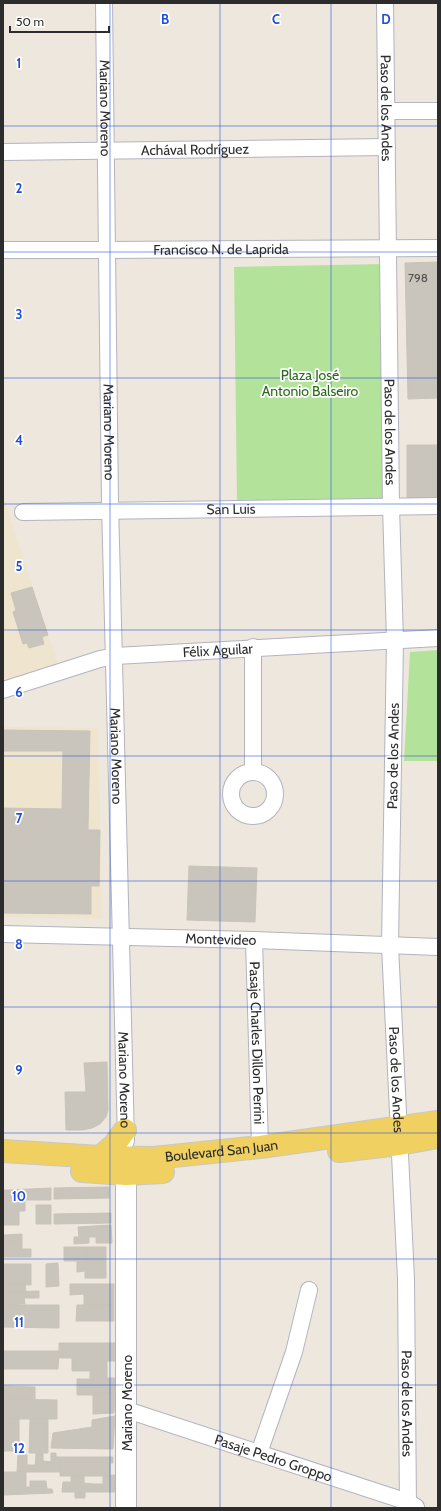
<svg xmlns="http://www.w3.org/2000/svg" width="441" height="1511" font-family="Cabin,sans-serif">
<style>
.education{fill:#efe4ce}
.green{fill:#b3e39b}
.building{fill:#c9c5bc;stroke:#c9c3b8}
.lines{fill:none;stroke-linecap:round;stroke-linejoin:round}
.minor-casing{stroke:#b2b4bf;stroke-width:18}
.tertiary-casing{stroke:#b2b4bf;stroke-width:22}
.primary-casing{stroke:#c8c8c8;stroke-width:24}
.minor{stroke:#fff;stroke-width:16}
.tertiary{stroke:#fff;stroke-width:20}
.primary{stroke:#f0d060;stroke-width:22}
.grid{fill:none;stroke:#1d4ed8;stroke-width:1;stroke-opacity:0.55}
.labels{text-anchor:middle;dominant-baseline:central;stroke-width:3.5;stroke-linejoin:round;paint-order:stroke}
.number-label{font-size:12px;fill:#535250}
.street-label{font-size:14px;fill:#2c2c2c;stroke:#fff}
.park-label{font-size:14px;fill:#2b691b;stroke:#fff}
.grid-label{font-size:13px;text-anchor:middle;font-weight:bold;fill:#1d4ed8;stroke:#fff;stroke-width:3.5;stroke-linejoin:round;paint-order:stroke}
</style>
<rect width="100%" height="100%" fill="#ede7de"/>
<path class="education" d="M3 496 58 665 3 683Z
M3 727 98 728 102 919 3 917Z"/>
<path class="green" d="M384 264 387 499 237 500 234 267Z
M438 650V761H404L410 652Z"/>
<path class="building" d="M438 262V398L408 399 405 263Z
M407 445H438V500H407Z
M32 587 48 635 42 637 44 644 29 648 27 643 23 644 13 612 16 610 11 593Z
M3 730 90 731 88 830H100L99 886H91V914L3 913V808L62 809 63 751H3Z
M189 866 257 868 255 922 187 920Z
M107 1062 108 1110 106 1117 100 1124 92 1128 82 1130H66L65 1092H86L84 1063Z
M109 1187V1198L54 1199V1188Z
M51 1188V1200H25V1197H9V1190Z
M3 1190H9V1197H25V1211H19V1225H3Z
M36 1205H51V1224H36Z
M111 1213V1223L54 1224V1214Z
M111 1225 112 1243H96V1237H89V1243L74 1244V1237H79L78 1227Z
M22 1234V1244H14V1241H3V1235Z
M3 1241H14V1244H22V1249H31V1257H4Z
M64 1247H88L87 1261H64Z
M88 1247H106V1261H87Z
M77 1261H106V1278H85V1271L77 1272Z
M58 1263 59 1286 46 1287V1264Z
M3 1264H31V1285L3 1284Z
M3 1284H25L26 1292H3Z
M70 1284H114V1305H84V1294L70 1295Z
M39 1291V1298H24L25 1304 3 1305V1292Z
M3 1305H59V1328L3 1327Z
M77 1305H114V1321H76Z
M59 1343H116V1361H107V1378H115V1393H93V1395H77V1379H90V1371H72V1358H59Z
M3 1351H59L58 1369H3Z
M3 1386 35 1387V1400L3 1399Z
M93 1393H115L114 1413 93 1414Z
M3 1399 57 1400V1419H3Z
M115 1416 113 1449 51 1448 53 1433 92 1427V1420Z
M3 1419H19V1451H3Z
M30 1419H48V1453H29Z
M36 1453H43V1461L51 1462V1453H56V1457H60V1472H35Z
M18 1454 27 1455V1465H35V1472H17Z
M60 1457H113V1463H110V1476H60Z
M3 1472H26V1487H30V1481H46L47 1489H52L53 1493 3 1495Z
M115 1475V1492H93V1484H103V1476Z
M71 1476H84V1483L93 1484V1492H85V1498H75V1492H62L63 1482H71Z"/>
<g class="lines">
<defs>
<g id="minor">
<path id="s1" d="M104 3 110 503 126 1141"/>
<path id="s2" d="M385 3 391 506 395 641 390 946 406 1279 408 1508"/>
<path d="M387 111H438"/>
<path id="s3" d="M3 152 387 147"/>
<path id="s4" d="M3 250H107L438 248"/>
<path id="s5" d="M23 512 438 506"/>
<path d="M253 647V771"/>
<path id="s6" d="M3 690 100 659 115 656 438 638"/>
<circle cx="253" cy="794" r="22"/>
<path id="s7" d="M3 934 254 940 438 947"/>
<path id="s8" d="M254 940 260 1147"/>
<path id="s9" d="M127 1410 408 1502 416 1507"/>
<path d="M259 1453 294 1352 309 1290"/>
</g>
<path id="tertiary" d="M126 1174V1508"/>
<g id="primary">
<path id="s10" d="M3 1151 100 1157 154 1158 260 1147 438 1122"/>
<path d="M339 1151 399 1144 438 1137"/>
<path d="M100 1157 114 1145 125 1130"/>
<path d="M82 1171 126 1174 163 1172"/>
</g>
</defs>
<use href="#minor" class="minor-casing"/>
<use href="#tertiary" class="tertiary-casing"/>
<use href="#primary" class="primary-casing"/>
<use href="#minor" class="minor"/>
<use href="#tertiary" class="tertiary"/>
<use href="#primary" class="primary"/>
</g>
<path class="grid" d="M110 3V1508M220 3V1508M331 3V1508M3 126H438M3 252H438M3 378H438M3 504H438M3 630H438M3 756H438M3 881H438M3 1007H438M3 1133H438M3 1259H438M3 1385H438"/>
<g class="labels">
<g class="number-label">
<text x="418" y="277">798</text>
</g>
<g class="street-label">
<text stroke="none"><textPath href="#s1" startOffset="105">Mariano Moreno</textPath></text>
<text stroke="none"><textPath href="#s2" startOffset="105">Paso de los Andes</textPath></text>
<text stroke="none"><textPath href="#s3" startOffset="192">Achával Rodríguez</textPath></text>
<text stroke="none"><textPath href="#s4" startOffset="218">Francisco N. de Laprida</textPath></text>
<text stroke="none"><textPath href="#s1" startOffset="429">Mariano Moreno</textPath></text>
<text stroke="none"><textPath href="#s2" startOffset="429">Paso de los Andes</textPath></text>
<text stroke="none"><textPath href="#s5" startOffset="208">San Luis</textPath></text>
<text stroke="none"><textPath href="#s6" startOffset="220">Félix Aguilar</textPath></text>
<text stroke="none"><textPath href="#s1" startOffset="753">Mariano Moreno</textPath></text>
<text transform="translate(393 756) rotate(-89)">Paso de los Andes</text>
<text stroke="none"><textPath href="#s7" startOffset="218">Montevideo</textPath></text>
<text stroke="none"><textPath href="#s8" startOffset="103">Pasaje Charles Dillon Perrini</textPath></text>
<text stroke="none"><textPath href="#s1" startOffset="1077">Mariano Moreno</textPath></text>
<text stroke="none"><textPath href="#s2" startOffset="1077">Paso de los Andes</textPath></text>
<text stroke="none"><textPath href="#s10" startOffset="219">Boulevard San Juan</textPath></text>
<text transform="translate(127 1403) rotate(-90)">Mariano Moreno</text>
<text stroke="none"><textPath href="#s2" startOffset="1401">Paso de los Andes</textPath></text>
<text stroke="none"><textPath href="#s9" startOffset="154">Pasaje Pedro Groppo</textPath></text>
</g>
<g class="park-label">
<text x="310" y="375">Plaza José<tspan x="310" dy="16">Antonio Balseiro</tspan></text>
</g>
</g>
<g class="grid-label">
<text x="165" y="24">B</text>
<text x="276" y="24">C</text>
<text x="386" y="24">D</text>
<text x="19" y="68">1</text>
<text x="19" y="193">2</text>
<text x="19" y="319">3</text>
<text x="19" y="445">4</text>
<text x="19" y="571">5</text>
<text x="19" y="697">6</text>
<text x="19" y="823">7</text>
<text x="19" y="949">8</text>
<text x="19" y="1075">9</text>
<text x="19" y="1201">10</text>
<text x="19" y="1327">11</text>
<text x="19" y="1453">12</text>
</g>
<rect width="441" height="1511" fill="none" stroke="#2c2c2c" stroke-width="8"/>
<path d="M10 26v6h99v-6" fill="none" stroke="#2c2c2c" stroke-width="2"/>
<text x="16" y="26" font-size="12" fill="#2c2c2c" stroke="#ffffff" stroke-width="3" paint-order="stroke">50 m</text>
</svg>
